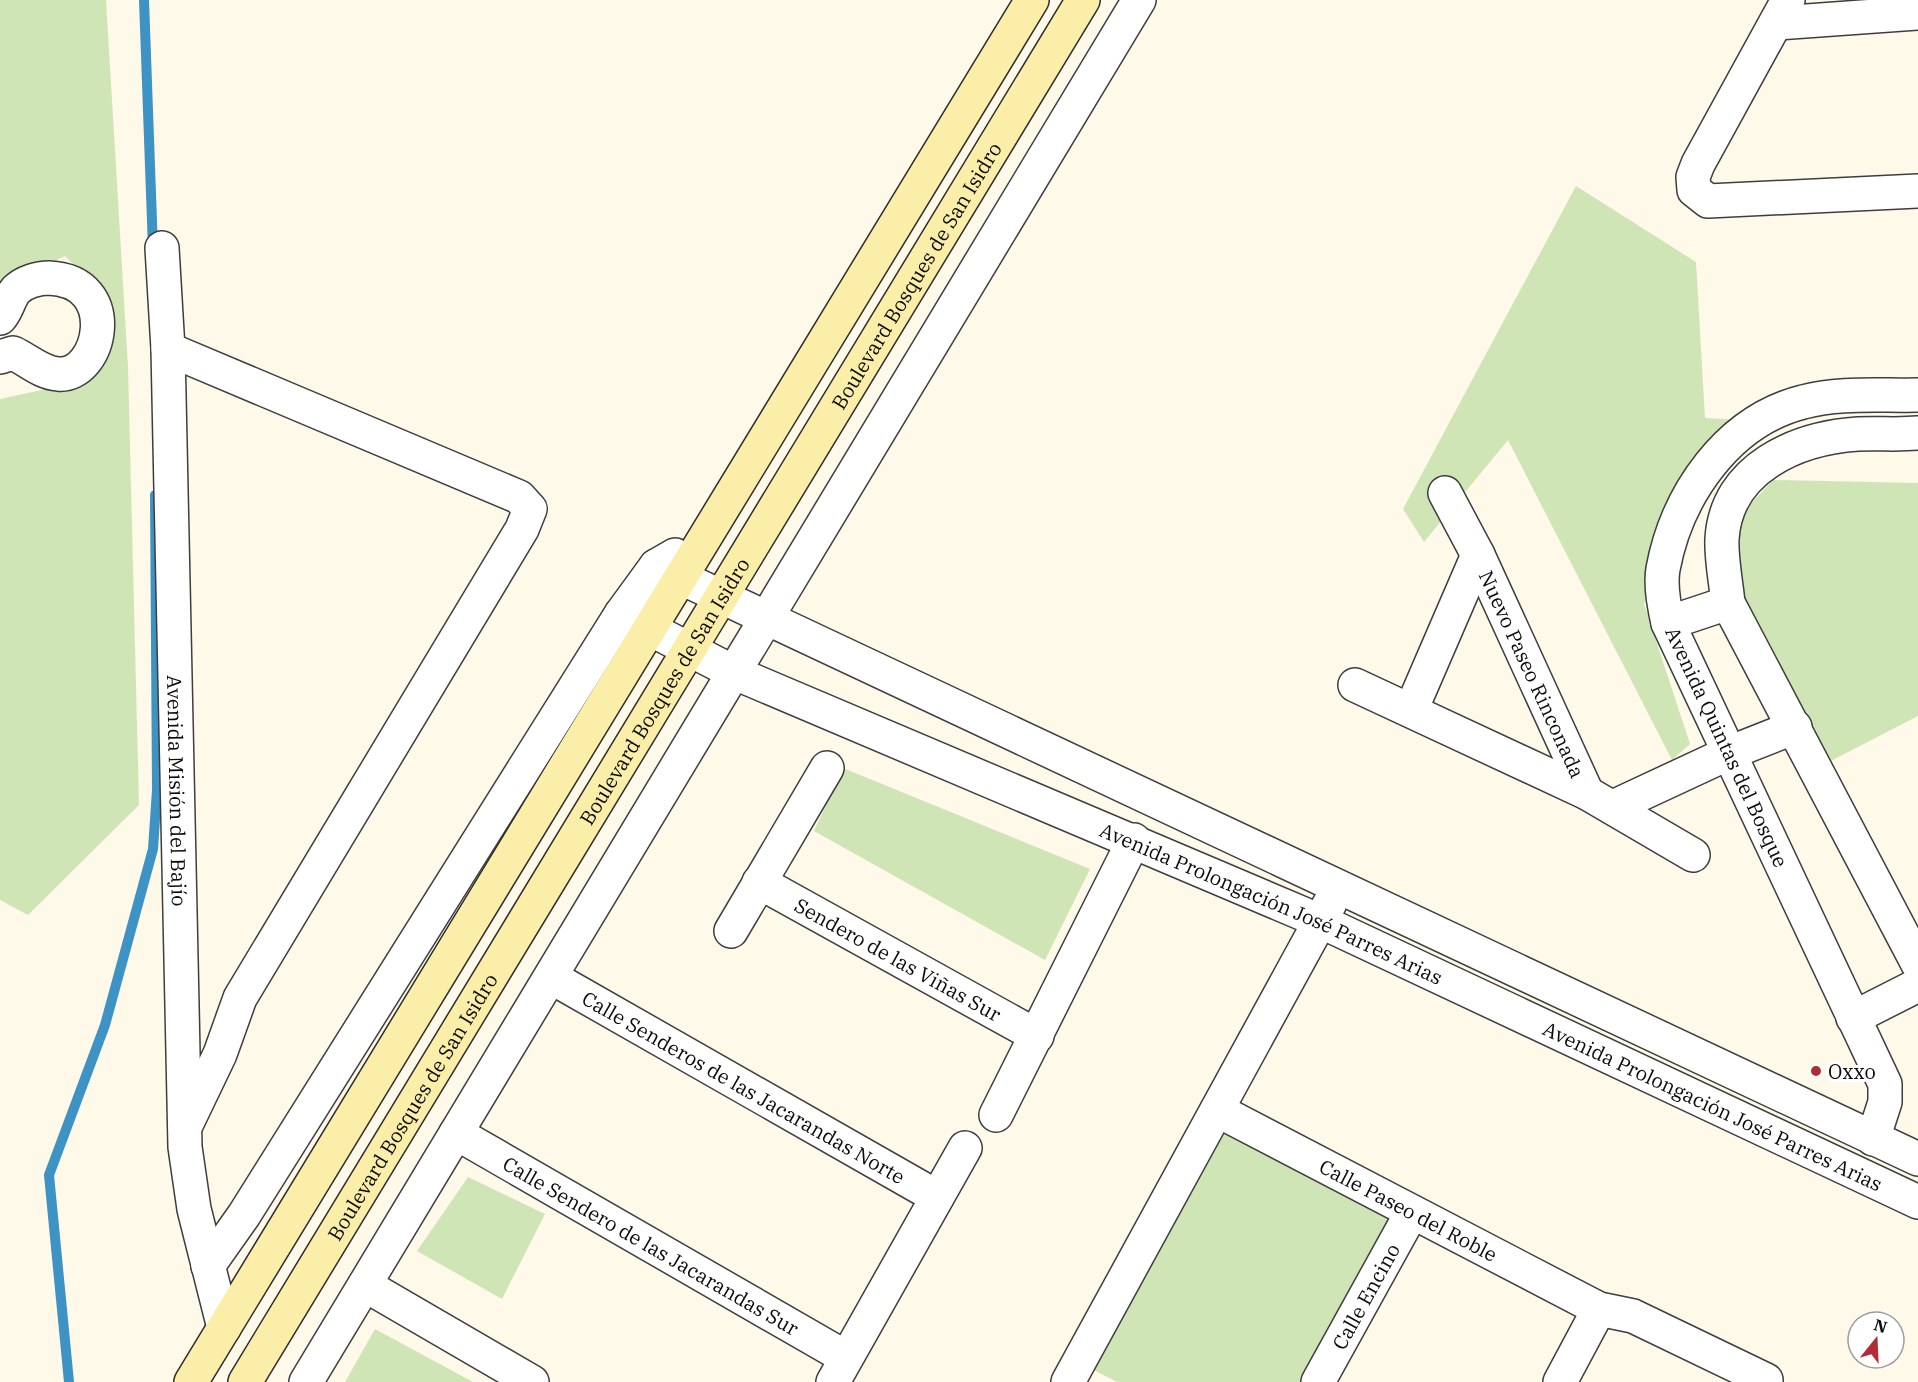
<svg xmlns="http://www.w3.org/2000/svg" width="1918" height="1382" font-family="'IBM Plex Serif',serif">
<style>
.green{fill:#d0e5b6}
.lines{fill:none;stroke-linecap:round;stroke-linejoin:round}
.stream{stroke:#3d93c4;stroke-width:10}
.street-casing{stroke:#3e3e3e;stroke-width:36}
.secondary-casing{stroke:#2d2d2d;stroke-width:36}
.street{stroke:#fff;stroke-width:33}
.secondary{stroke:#faeea8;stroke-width:33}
.poi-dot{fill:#b12c37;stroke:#fff;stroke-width:2}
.labels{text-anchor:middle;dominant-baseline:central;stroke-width:6;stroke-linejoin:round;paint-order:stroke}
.street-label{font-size:20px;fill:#0b0b0b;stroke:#fff}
.poi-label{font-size:20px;fill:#0b0b0b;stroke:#fff;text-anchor:start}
</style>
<rect width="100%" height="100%" fill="#fef9e9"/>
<path class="green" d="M0 0H106L128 367 139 805 28 915 0 900V399L83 381 114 306 65 256 0 289Z
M1576 186 1696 262 1705 418 1739 420 1679 509 1644 604 1690 744 1672 760 1508 440 1424 542 1403 509Z
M1773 480 1918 483V716L1821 766 1727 580 1733 523Z
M843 768 1090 869 1045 960 814 831Z
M1217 1124 1410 1217 1318 1382H1117L1082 1364Z
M468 1177 545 1214 502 1299 417 1251Z
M375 1329 473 1382H345Z"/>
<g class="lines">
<path class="stream" d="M144 0 153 249
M69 1382 49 1175 105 1025 153 849 157 790 155 495"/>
<defs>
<g id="street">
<path d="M1788 0 1698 164 1693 177 1694 190 1708 201 1918 191"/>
<path d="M1777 23 1918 13"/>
<path id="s1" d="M162 248 168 349 185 1147 194 1209 224 1328"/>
<path d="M0 318C7 311 9 298 16 290 24 282 38 278 49 278 123 281 101 378 58 374 41 373 28 360 13 353L0 357"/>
<path d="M168 349 519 497 530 509 522 529 240 998 220 1054 185 1127"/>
<path d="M1918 433C1898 435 1878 433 1858 434 1797 438 1726 468 1722 539 1721 559 1726 582 1728 603L1918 964"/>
<path id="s2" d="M1445 493 1478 555 1587 793"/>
<path d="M656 566 1918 1159"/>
<path id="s3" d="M621 614 735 673 1320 921 1918 1202"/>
<path d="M1668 623 1728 603"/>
<path d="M1355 685 1587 793 1693 855"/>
<path d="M1411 710 1478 555"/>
<path d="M1613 807 1729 753 1795 727"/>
<path id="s4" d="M759 882 1037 1036"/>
<path d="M731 931 827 768"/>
<path id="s5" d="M551 977 937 1197"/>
<path d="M1853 1018 1918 985"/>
<path id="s6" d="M1217 1110 1599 1309 1633 1316 1766 1380"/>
<path d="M996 1115 1134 840"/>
<path id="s7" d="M456 1133 845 1357"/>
<path d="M1873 1139 1885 1102V1084L1668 623C1664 606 1660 586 1663 569 1677 494 1728 421 1803 402 1839 392 1881 396 1918 395"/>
<path d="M208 1266 244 1215 621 614 656 566 675 555"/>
<path d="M365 1285 532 1382"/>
<path d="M306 1382 1139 0"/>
<path d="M833 1382 965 1148"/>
<path d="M1068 1382 1330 903"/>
<path id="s8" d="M1318 1382 1412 1212"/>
<path d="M1560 1382 1599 1309"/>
</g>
<g id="secondary">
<path d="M191 1382 1032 0"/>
<path id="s9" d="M245 1382 1083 0"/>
</g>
</defs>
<use href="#street" class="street-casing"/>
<use href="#secondary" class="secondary-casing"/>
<use href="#street" class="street"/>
<use href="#secondary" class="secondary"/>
</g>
<circle class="poi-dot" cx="1816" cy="1071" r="6"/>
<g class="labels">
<g class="street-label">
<text stroke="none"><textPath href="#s9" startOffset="1294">Boulevard Bosques de San Isidro</textPath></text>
<text stroke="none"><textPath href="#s2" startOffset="201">Nuevo Paseo Rinconada</textPath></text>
<text stroke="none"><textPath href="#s9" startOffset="808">Boulevard Bosques de San Isidro</textPath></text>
<text transform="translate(1727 747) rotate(65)">Avenida Quintas del Bosque</text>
<text stroke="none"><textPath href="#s1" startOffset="543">Avenida Misión del Bajío</textPath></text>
<text stroke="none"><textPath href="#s3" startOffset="712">Avenida Prolongación José Parres Arias</textPath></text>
<text stroke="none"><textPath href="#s4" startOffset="159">Sendero de las Viñas Sur</textPath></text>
<text stroke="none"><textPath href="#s5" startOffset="222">Calle Senderos de las Jacarandas Norte</textPath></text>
<text stroke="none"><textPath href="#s3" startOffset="1198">Avenida Prolongación José Parres Arias</textPath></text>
<text stroke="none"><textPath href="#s9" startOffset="322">Boulevard Bosques de San Isidro</textPath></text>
<text stroke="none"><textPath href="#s6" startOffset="216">Calle Paseo del Roble</textPath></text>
<text stroke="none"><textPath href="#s7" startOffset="225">Calle Sendero de las Jacarandas Sur</textPath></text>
<text stroke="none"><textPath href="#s8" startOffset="98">Calle Encino</textPath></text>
</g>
<g class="poi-label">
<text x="1828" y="1071">Oxxo</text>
</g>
</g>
<g transform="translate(1876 1340) rotate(18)"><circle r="28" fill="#ffffff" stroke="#9d9d9d" stroke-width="1.5"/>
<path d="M0-4.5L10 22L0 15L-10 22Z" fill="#b12c37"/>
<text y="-9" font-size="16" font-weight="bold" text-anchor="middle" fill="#0b0b0b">N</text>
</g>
</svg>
